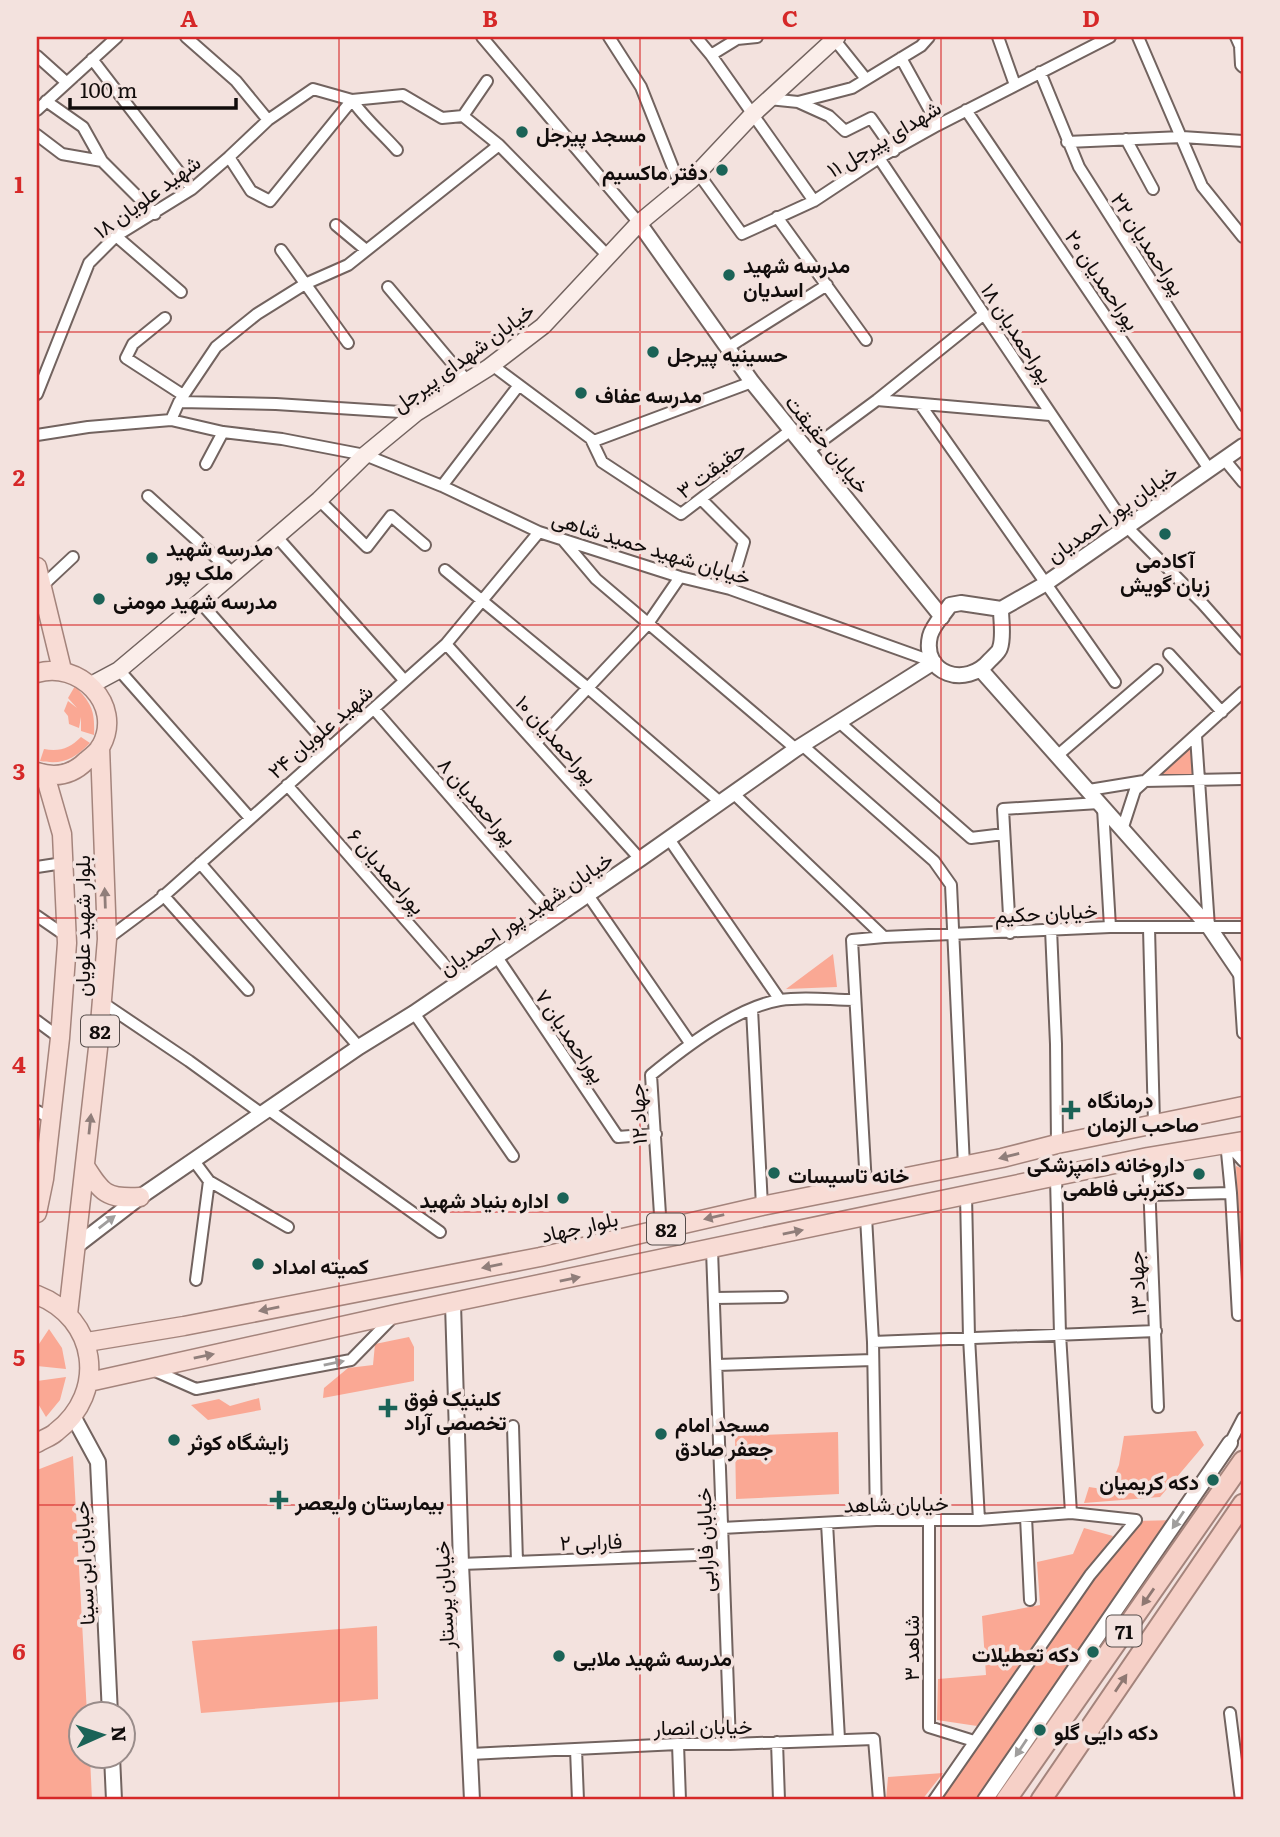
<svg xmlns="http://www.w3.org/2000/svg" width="1280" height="1837" font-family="Literata,Vazirmatn,serif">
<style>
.green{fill:#faa894}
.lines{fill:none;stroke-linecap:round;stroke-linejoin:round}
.minor-casing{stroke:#72635f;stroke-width:14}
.tertiary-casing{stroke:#72635f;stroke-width:18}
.secondary-casing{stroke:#72635f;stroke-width:19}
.primary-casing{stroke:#a4847c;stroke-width:21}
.trunk-casing{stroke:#a4847c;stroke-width:23}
.minor{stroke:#fff;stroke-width:10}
.tertiary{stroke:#fff;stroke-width:14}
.secondary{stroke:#fbeeea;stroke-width:16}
.primary{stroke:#f8dcd5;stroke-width:18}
.trunk{stroke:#f6d0c7;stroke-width:19}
.oneway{fill:#907e7a}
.oneway2{fill:#a09e9d}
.oneway3{fill:#8f7872}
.grid{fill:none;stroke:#d62828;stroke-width:2;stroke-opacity:0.55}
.poi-dot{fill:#1b6357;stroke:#f3e2de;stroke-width:2.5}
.labels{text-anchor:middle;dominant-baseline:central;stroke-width:7;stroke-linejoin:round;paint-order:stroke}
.shield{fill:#f3e2de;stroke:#554c4a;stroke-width:2}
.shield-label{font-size:19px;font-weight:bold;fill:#110c0b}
.poi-label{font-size:21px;font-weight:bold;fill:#110c0b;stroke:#f3e2de;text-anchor:start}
.street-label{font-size:21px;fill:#110c0b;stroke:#f3e2de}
.neatline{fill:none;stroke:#d62828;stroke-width:2.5}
.grid-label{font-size:23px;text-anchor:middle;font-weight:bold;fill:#d62828}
</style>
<rect width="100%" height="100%" fill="#f3e2de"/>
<path class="green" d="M75 686C92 704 95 711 94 735L81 731V717L79 728 69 724 68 716 64 711 68 701 77 708 68 698Z
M81 737 90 743C74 759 63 765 40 761L44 749C60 752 70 748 81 737Z
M1195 738 1197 779 1147 780Z
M833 954 837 987 786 989Z
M1236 1166 1243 1169V1308Z
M49 1329 62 1348 66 1369 37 1366V1347Z
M409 1337 414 1347V1381L323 1398 324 1388 348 1368 373 1365 375 1344Z
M66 1377 60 1400 46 1417 37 1402V1381Z
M259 1398 261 1410 208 1420 191 1405 219 1399 230 1406Z
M1196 1431 1204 1445 1160 1497 1084 1503 1089 1487 1109 1490 1119 1465 1124 1436Z
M838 1432 839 1494 736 1499 735 1436Z
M73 1456 87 1714H80V1756L90 1757 92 1800H37V1470Z
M1177 1520 985 1800H934L1091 1575 1136 1521Z
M1084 1528 1113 1536 977 1726 937 1720 938 1679 986 1675 982 1616 1040 1605 1037 1562 1073 1554Z
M377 1626 378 1699 201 1713 192 1641Z
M943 1773 922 1800H886L888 1777Z"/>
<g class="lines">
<defs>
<path id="minor" d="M186 37 236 81 268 120 313 89 352 100 403 95 442 118 463 116 499 145 609 257
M482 37 639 223
M609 37 641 87 681 188
M696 37 711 55 814 201
M998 37 1015 85
M1138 37 1202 186 1243 237
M1236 37 1240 46 1241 65 1243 67
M834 39 866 79
M711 55 737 39 757 37
M37 56 66 82
M901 58 938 125
M92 59 192 189
M1040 72 1079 167 1243 425
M769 99 798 102 852 88 921 46 929 37
M46 101 83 127 102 161
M798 102 829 116 845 131 871 118 894 151
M37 110 117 37
M966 110 1209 469
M463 116 487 81
M37 135 62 154 102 161 155 214
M1126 139 1153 189
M1067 142 1182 137 1243 141
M229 157 251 191 270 201 352 100C365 119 382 133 397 150
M879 158 1127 527 1202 603 1243 649
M698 173 742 234 814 201 879 158 938 125 1110 37
M777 217 866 340
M336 225 366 250
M116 236 181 292
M281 250 348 343
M388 287 468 382
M165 318 133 344 126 358 183 395
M727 348 827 285
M492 365 594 441 752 382
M37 394 89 263 116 236 192 189 229 157 268 120
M877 400 1050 415
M179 402 276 404 416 413
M920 404 1115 682
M171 420 223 432 282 439 365 455 442 486 539 532 680 577 730 589 934 662
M37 435 88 427 171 420 179 402 216 347 257 314 305 284 348 265 499 145
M591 439 602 462 681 514 791 430
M808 451 877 400 984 314
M1224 459 1243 482
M206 464 223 432
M442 486 519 385
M148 496 233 573
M701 499 744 542 730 589
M319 500 367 547 391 516 425 545
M277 537 404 680
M563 540 596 579 796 749
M445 570 588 688 720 802
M41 587 73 557
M200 602 329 747
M446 644 640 859
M1169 654 1222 712
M119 670 249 817
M374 709 554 916
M839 722 971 838 1004 834
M1196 736 1209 927
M536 743 647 625 680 577
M802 745 934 861 951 885 964 1166
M1058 755 1157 670
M287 785 459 981
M1089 790 1144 781 1243 779
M733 793 884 937
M1103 808 1110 927
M1122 830 1135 790 1243 692
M669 839 780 1000
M200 863 359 1047
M37 867 63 863
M163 895 248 990
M588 895 690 1043
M37 916 66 936
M1149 928 1154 1124
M1051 929 1056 1044 1057 1144
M1010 933 1003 809 1099 803
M107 939 158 901 446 644 539 532
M497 957 618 1137 656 1134
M1239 972 1243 1033
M103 1003 189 1061 262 1114
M752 1009 762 1206
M414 1013 513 1156
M37 1021 60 1038
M269 1110 440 1232
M37 1111 50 1118
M1226 1142 1231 1193 1238 1315
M1226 1142 1243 1161
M1148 1157 1158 1407
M194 1161 209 1181 288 1227
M1056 1178 1060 1334 1071 1513
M866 1185 852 940 884 937 1110 927H1243
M966 1195 969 1337 979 1520
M1150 1195 1231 1193
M866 1217 873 1342 876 1520
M661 1230 651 1075C684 1048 737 1007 780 1000 804 996 831 1000 855 1000
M712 1250 730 1744
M196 1280 209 1181
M715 1298 782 1297
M873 1342 1156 1331
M717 1365 873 1360
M153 1370 196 1389 351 1360 395 1315
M513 1426 517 1562
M1230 1443 1243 1418
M1026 1517 1030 1600
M929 1520V1727L974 1741
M827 1523 839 1739
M722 1528 876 1520H979L1071 1513 1136 1520 1090 1575 934 1800
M461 1564 722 1554
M1230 1713 1241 1800
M777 1742 779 1800
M678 1744 680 1800
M576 1749 578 1800
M471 1754 678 1744H730L874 1739 879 1800"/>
<path id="tertiary" d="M639 223 752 382 942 617
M961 603 1001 609C1001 621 1004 637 1000 648 999 652 993 657 990 660 966 689 921 674 930 636 933 624 944 615 950 605Z
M1001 609 1045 584 1243 446
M981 670 1209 927 1243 977
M75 1247 140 1197 359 1047 414 1013 640 859 796 749 934 662
M453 1304 461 1564 472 1800
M73 1416 98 1462 110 1714
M112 1756 114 1800
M985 1800 1230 1443"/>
<path id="secondary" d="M91 685 119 670 200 602 319 500 365 455 416 413 488 368 543 326 639 223 691 180 753 114 837 37"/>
<path id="primary" d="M37 567 62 670
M37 673C78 660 124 704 101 746 98 752 91 757 86 761 72 775 55 778 37 772
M85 1166C102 1193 106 1199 140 1197
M37 1213 44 1179 60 1038 67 943 62 834 45 775
M37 1295C97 1318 108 1392 56 1432 51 1437 43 1439 37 1443
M68 1314 98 1048 107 939 100 747
M87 1342 184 1326 540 1257 762 1206 1002 1158 1057 1144 1243 1106
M89 1382 396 1314 1148 1157 1243 1141"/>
<path id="trunk" d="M1006 1800 1243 1461
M1041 1800 1243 1504"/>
</defs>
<use href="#minor" class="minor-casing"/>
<use href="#tertiary" class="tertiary-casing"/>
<use href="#secondary" class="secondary-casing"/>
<use href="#primary" class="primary-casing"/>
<use href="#trunk" class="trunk-casing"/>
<use href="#minor" class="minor"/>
<use href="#tertiary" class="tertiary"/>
<use href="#secondary" class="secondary"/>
<use href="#primary" class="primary"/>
<use href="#trunk" class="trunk"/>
</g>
<defs><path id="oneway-solid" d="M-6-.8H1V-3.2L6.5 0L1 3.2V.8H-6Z" transform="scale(1.75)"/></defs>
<g class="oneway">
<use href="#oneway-solid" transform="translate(105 898) rotate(-92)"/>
<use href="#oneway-solid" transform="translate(90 1124) rotate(-84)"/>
<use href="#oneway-solid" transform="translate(1009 1156) rotate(166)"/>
<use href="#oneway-solid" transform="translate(714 1217) rotate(167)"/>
<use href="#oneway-solid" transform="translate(793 1232) rotate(-12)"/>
<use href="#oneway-solid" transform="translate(492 1266) rotate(169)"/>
<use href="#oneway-solid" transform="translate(570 1279) rotate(-12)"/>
<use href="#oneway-solid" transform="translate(269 1309) rotate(169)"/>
<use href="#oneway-solid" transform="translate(204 1356) rotate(-12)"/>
</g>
<g class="oneway2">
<use href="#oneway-solid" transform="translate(107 1222) rotate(-38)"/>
<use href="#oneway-solid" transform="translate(334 1363) rotate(-11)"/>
<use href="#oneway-solid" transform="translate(1178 1520) rotate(124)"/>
<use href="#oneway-solid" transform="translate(1021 1748) rotate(124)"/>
</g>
<g class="oneway3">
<use href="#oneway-solid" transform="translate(1148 1597) rotate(125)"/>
<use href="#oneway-solid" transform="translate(1121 1683) rotate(-56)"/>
</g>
<path class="grid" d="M339 37V1800M640 37V1800M941 37V1800M37 332H1243M37 625H1243M37 918H1243M37 1212H1243M37 1505H1243"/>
<g class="poi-dot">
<circle cx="522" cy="132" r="7"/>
<circle cx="722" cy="170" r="7"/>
<circle cx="729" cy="275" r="7"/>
<circle cx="653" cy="352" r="7"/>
<circle cx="581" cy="393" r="7"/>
<circle cx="1165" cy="534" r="7"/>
<circle cx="152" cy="558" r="7"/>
<circle cx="99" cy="599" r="7"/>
<path d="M1067.5 1099.5h7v7h7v7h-7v7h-7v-7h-7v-7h7z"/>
<circle cx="774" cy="1173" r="7"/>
<circle cx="1199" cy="1174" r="7"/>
<circle cx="563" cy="1198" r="7"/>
<circle cx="258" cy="1264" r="7"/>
<path d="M384.5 1397.5h7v7h7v7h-7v7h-7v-7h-7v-7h7z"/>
<circle cx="661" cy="1434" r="7"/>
<circle cx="174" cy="1440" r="7"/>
<circle cx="1213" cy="1480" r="7"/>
<path d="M275.5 1489.5h7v7h7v7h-7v7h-7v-7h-7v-7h7z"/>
<circle cx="1093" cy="1652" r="7"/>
<circle cx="559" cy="1656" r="7"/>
<circle cx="1040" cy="1730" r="7"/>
</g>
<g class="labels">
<g class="shield">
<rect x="81" y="1015.5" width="38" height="31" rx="5"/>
<rect x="647" y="1213.5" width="38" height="31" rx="5"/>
<rect x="1106.5" y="1615.5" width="35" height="31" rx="5"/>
</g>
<g class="shield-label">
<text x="100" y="1031">82</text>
<text x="666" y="1229">82</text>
<text x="1124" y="1631">71</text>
</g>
<g class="poi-label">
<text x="536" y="132">مسجد پیرجل</text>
<text x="708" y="170" text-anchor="end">دفتر ماکسیم</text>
<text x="743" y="263">مدرسه شهید<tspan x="743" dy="24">اسدیان</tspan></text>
<text x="667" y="352">حسینیه پیرجل</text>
<text x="595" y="393">مدرسه عفاف</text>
<text x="166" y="546">مدرسه شهید<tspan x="166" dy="24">ملک پور</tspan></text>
<text x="1165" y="558" text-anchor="middle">آکادمی<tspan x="1165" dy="24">زبان گویش</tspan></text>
<text x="113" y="599">مدرسه شهید مومنی</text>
<text x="1087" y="1098">درمانگاه<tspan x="1087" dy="24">صاحب الزمان</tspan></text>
<text x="1185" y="1162" text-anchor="end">داروخانه دامپزشکی<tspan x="1185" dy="24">دکتربنی فاطمی</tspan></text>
<text x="788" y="1173">خانه تاسیسات</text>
<text x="549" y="1198" text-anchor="end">اداره بنیاد شهید</text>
<text x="272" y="1264">کمیته امداد</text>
<text x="404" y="1396">کلینیک فوق<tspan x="404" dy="24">تخصصی آراد</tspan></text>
<text x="675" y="1422">مسجد امام<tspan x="675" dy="24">جعفر صادق</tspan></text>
<text x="188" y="1440">زایشگاه کوثر</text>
<text x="1199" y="1480" text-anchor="end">دکه کریمیان</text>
<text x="295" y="1500">بیمارستان ولیعصر</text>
<text x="1079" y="1652" text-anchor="end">دکه تعطیلات</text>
<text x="573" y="1656">مدرسه شهید ملایی</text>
<text x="1054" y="1730">دکه دایی گلو</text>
</g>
<g class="street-label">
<text transform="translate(883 137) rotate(-31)">شهدای پیرجل ۱۱</text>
<text transform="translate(146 195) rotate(-36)">شهید علویان ۱۸</text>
<text transform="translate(1150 243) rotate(57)">پوراحمدیان ۲۲</text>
<text transform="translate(1104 279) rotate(56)">پوراحمدیان ۲۰</text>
<text transform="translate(1019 332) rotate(57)">پوراحمدیان ۱۸</text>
<text transform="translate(462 356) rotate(-36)">خیابان شهدای پیرجل</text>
<text transform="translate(829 443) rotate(51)">خیابان حقیقت</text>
<text transform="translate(710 468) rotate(-37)">حقیقت ۳</text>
<text transform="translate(1111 512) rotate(-35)">خیابان پور احمدیان</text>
<text transform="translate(652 546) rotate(17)">خیابان شهید حمید شاهی</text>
<text transform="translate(319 730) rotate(-41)">شهید علویان ۲۴</text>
<text transform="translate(558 738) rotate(48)">پوراحمدیان ۱۰</text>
<text transform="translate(479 800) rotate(49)">پوراحمدیان ۸</text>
<text transform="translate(388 870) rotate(49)">پوراحمدیان ۶</text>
<text transform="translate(1046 911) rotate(-3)">خیابان حکیم</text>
<text transform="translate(525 912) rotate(-34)">خیابان شهید پور احمدیان</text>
<text transform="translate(80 926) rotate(-90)">بلوار شهید علویان</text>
<text transform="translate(572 1035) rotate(56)">پوراحمدیان ۷</text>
<text transform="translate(636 1114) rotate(-93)">جهاد ۱۲</text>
<text transform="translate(579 1225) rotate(-13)">بلوار جهاد</text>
<text transform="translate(1135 1283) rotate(-93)">جهاد ۱۳</text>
<text transform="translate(896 1502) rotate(-1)">خیابان شاهد</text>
<text transform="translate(591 1540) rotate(-2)">فارابی ۲</text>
<text transform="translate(703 1540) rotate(-92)">خیابان فارابی</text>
<text transform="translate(82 1563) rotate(-93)">خیابان ابن سینا</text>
<text transform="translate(442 1595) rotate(-93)">خیابان پرستار</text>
<text transform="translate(909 1648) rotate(-90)">شاهد ۳</text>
<text transform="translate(703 1725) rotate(-1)">خیابان انصار</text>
</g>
</g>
<rect width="1280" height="1837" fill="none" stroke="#f3e2de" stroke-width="77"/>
<g transform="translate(102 1735) rotate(87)"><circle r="33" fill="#f3e2de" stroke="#998c8a" stroke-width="2"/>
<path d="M0-5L12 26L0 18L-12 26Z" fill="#1b6357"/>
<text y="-10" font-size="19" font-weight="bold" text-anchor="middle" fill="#110c0b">N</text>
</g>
<path d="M70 98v10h166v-10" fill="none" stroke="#110c0b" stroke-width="3.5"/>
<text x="80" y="98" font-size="21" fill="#110c0b" stroke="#f3e2de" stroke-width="5" paint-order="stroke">100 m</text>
<rect x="38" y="38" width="1204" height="1760" class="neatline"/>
<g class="grid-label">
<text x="189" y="27">A</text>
<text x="490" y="27">B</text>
<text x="790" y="27">C</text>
<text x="1091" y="27">D</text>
<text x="19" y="193">1</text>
<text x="19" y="486">2</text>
<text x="19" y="780">3</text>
<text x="19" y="1073">4</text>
<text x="19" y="1366">5</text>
<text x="19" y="1660">6</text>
</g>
</svg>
